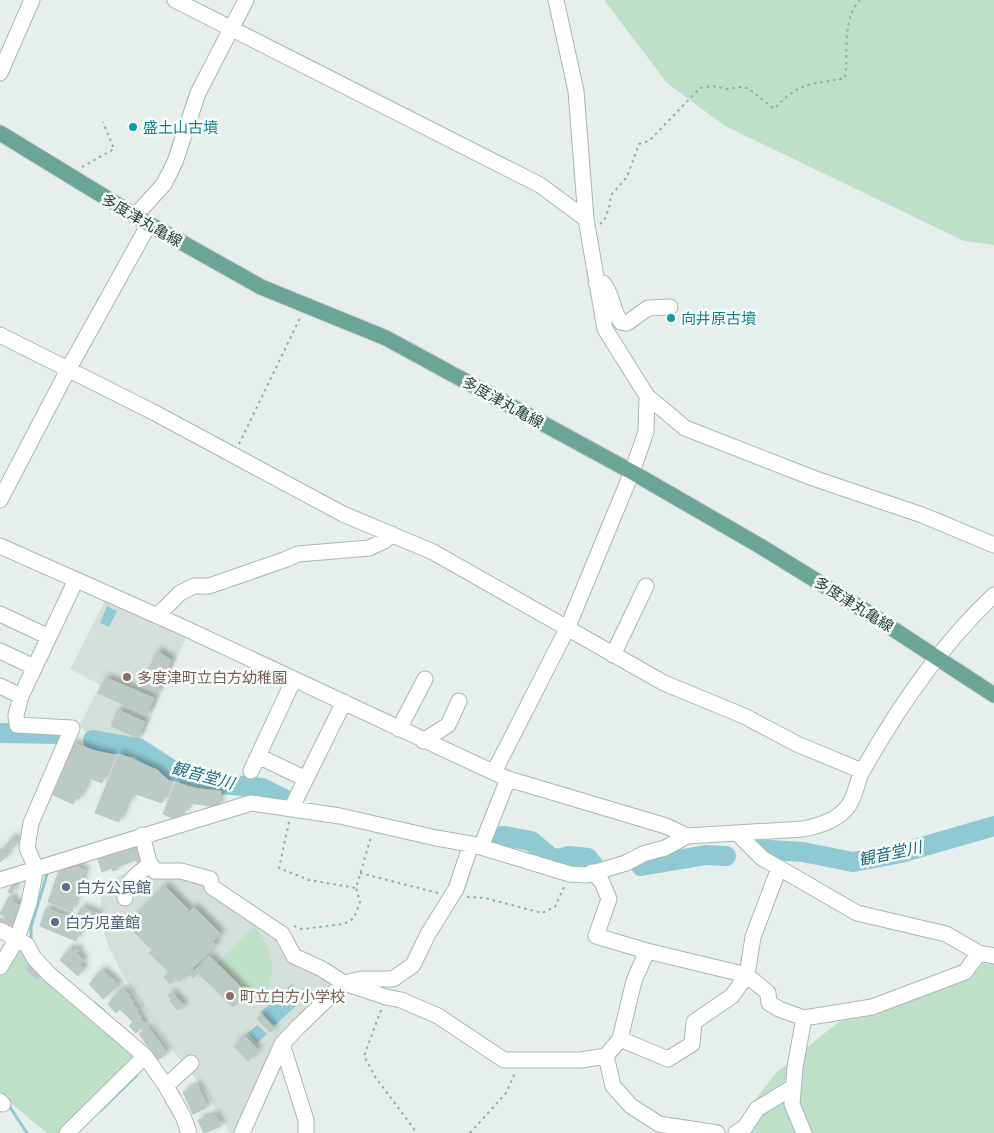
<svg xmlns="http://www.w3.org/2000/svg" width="994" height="1133" font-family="'Archivo Narrow','Noto Sans JP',sans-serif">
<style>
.built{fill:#d4dfda}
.green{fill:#bfe0c8}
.water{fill:#8ec9d4}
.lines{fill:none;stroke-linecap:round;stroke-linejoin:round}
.stream{stroke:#8ec9d4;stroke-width:3}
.river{stroke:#8ec9d4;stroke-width:20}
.building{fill:#bbcac4;stroke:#b8c9c2;filter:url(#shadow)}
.minor-casing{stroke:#a8b8b2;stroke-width:17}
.major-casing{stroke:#c2cac8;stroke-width:17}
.path{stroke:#86b3a5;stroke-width:2;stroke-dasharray:2.5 4;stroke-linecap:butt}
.minor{stroke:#fff;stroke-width:15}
.major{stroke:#6aa596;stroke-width:15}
.culture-dot{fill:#0f9aa8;stroke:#f7fbf9;stroke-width:2}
.education-dot{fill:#8d6e63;stroke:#f7fbf9;stroke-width:2}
.service-dot{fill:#5c6f8a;stroke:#f7fbf9;stroke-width:2}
.labels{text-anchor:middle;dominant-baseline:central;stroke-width:5;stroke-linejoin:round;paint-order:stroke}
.culture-label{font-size:15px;fill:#0d838f;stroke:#f7fbf9;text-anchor:start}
.street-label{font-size:15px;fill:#24423a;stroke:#f7fbf9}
.education-label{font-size:15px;fill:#785e54;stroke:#f7fbf9;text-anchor:start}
.service-label{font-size:15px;fill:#4e5e75;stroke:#f7fbf9;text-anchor:start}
.water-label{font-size:16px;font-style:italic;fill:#1c6f80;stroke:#f7fbf9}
</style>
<defs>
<filter id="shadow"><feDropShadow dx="4" dy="-4" stdDeviation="2.5" flood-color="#0004"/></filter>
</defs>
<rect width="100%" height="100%" fill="#e6efeb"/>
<path class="built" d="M106 599 187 635 139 744 86 733 80 725 100 685 70 669Z
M136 868 197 878 281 939 285 945 283 953 288 958 317 970 333 984 281 1037 269 1054 235 1133H230L205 1090 167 1043 126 981 108 945 100 919 101 895 106 885 117 877Z"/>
<path class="green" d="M604 0H994V245L964 241 725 126 667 83Z
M254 926C275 951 278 977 260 1005L217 964Z
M16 945 33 965 139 1057 62 1133H47L0 1094V973Z
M979 953 984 964 994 963V1133H729L776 1073 837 1023 903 989 946 973Z"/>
<path class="water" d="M107 606 117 611 109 627 100 623Z
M292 984 305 998 274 1026 261 1012Z
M257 1025 267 1034 257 1043 248 1033Z"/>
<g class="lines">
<path class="stream" d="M31 940V927L48 871
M93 1002 104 1011
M8 1104 27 1133
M100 1111 136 1076"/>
<path class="river" d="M0 733 61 734
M93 740 138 748 172 770 222 784 262 788 286 800
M492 837 505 836 531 841 550 857 558 859 569 856 588 858 597 870
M755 849 803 852 853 862 901 853 994 826
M641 866 706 855 726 856"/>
</g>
<path class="building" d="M157 651 171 660 157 693 142 685Z
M106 678 154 698 147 715 98 693Z
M118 710 145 722 138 738 111 726Z
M73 743 98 752 113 755 102 783 89 778 79 799 76 798 73 804 49 793Z
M119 754 157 770 170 782 162 803 133 793 130 802 127 801 119 822 95 813Z
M176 782 189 788 221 791 218 807 189 803 184 814 180 813 177 820 163 814Z
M13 837 18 842 9 851 5 846Z
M140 845 146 860 137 863 136 860 117 867 118 869 113 871 112 868 102 872 98 859 127 846 129 850Z
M2 848 8 855 0 862V850Z
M74 866 85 870 72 911 48 902 59 871 65 873 67 867 72 869Z
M13 883 16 885 12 894 8 892Z
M165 886 189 910 151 949 127 925Z
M9 897 14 899 13 902 22 907 15 922 0 914Z
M82 907 98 914 94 926 74 921Z
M194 907 221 934 213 942 216 944 179 982 149 953Z
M46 908 70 918 67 926 80 930 76 941 40 926Z
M0 918 14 925 11 931 0 925Z
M70 948 73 951 77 948 79 950 77 953 84 960 80 965 84 969 78 976 60 960Z
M209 956 247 993 233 1007 198 973 193 978 188 972 191 969 194 971Z
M30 964 41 974 37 979 26 970Z
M102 970 119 985 103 999 89 984Z
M168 973 174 980 170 984 164 977Z
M124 989 130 995 129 997 134 1002 132 1004 139 1010 137 1012 142 1017 140 1018 146 1024 136 1033 129 1026 133 1022 120 1009 116 1013 108 1004 120 990 121 992Z
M172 993 184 1006 178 1010 170 1001 172 999 168 995Z
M261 1015 274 1029 270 1032 257 1019Z
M148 1027 167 1053 158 1060 139 1034Z
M245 1036 258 1050 248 1061 234 1046Z
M197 1085 207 1107 193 1114 183 1092Z
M215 1115 221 1126 204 1133 198 1120Z"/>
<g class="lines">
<defs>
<path id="minor" d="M175 0 540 185 586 219
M556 0 576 91 586 219 605 329 647 396 685 428 813 478 922 515 994 545
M0 73 32 0
M135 216 164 184 175 162 198 93 246 0
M596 283H603C613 294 612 311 621 322L627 323 648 308 670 307
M0 335 155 413 343 514 433 552 664 683 744 716 797 744 862 771
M0 500 69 368 149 224
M0 546 178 625 508 779 666 826 687 836
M76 580 21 696 16 715 17 725 72 728 31 823 27 848 36 868 29 903 17 939 27 945 34 958 49 974 145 1056 166 1086 183 1116 189 1133
M0 614 49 637
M157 616 180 593 194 586H209L284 560 298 554 369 548 384 541 392 534
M0 651 34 667
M613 655 646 586
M0 686 21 696
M399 729 425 679
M423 741 448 725 459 701
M258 756 306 779
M251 771 294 679
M494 772 567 629 632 472 646 432 647 396
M291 809 344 702
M737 833 762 858 857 913 946 934 979 953 994 956
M142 835 149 862 155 871H181L210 879 212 887 282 934 294 956 322 969 344 983 386 997 401 1000 438 1016 504 1060H581L606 1056 620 1039 668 1059 692 1044 694 1022 732 996 747 975 753 937 779 868
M481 847 508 779
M592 872 602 882 609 899 596 936 647 951 747 975 768 993 769 1003 779 1009 804 1018
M0 880 251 803 340 816 436 838 471 844 570 874 586 875 626 863 643 854 665 848 687 836 803 829C819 826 839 820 849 805 856 795 857 780 863 770 899 706 941 645 994 595
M125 898C125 881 138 874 150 864
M0 930 17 939 0 967
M620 1039 634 981 647 951
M282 1044 306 1120V1133
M606 1056 613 1086 631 1106 659 1124 717 1133
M166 1086 191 1063
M0 1101 3 1104
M67 1133 145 1056
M242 1133 282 1044 298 1027 344 983 362 979H393L413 965 428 934 456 889 471 844
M736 1133 745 1127 757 1109 793 1087
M804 1133 792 1104 795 1067 804 1018 872 1007 965 972 979 953"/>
<path id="major" d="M0 133 149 224 261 287 386 338 632 472 760 546 867 612 994 695"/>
</defs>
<use href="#minor" class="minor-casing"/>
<use href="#major" class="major-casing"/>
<path class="path" d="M82 167 114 149 103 122
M600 224 604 221 609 208 611 195 627 177 639 144 649 141 700 88 712 86 728 89 739 87 748 88 774 109C800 81 811 85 845 78 849 53 841 20 860 0
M239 444 300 318
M289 822 279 868 309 880 356 888
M360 873 438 893
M467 897 485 898 542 913 555 907 565 885
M294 926 302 929 344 924 354 918 360 902 356 888 371 837
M381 1010 364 1056 376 1078 417 1133
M470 1133 506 1093 515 1073"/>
<use href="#minor" class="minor"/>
<use href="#major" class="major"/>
</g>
<g class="culture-dot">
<circle cx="133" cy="127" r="5"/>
<circle cx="671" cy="318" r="5"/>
</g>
<g class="education-dot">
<circle cx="127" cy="677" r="5"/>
<circle cx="230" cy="996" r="5"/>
</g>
<g class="service-dot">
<circle cx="66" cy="887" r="5"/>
<circle cx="55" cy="922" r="5"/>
</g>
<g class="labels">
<g class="culture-label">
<text x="143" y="127">盛土山古墳</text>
<text x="681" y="318">向井原古墳</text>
</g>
<g class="street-label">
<text transform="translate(142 220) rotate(30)">多度津丸亀線</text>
<text transform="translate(503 402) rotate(29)">多度津丸亀線</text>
<text transform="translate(854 604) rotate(32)">多度津丸亀線</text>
</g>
<g class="education-label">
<text x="137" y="677">多度津町立白方幼稚園</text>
<text x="240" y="996">町立白方小学校</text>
</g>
<g class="service-label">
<text x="76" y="887">白方公民館</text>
<text x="65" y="922">白方児童館</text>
</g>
<g class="water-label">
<text transform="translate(203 775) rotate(15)">観音堂川</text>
<text transform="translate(890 853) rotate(-12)">観音堂川</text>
</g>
</g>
</svg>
